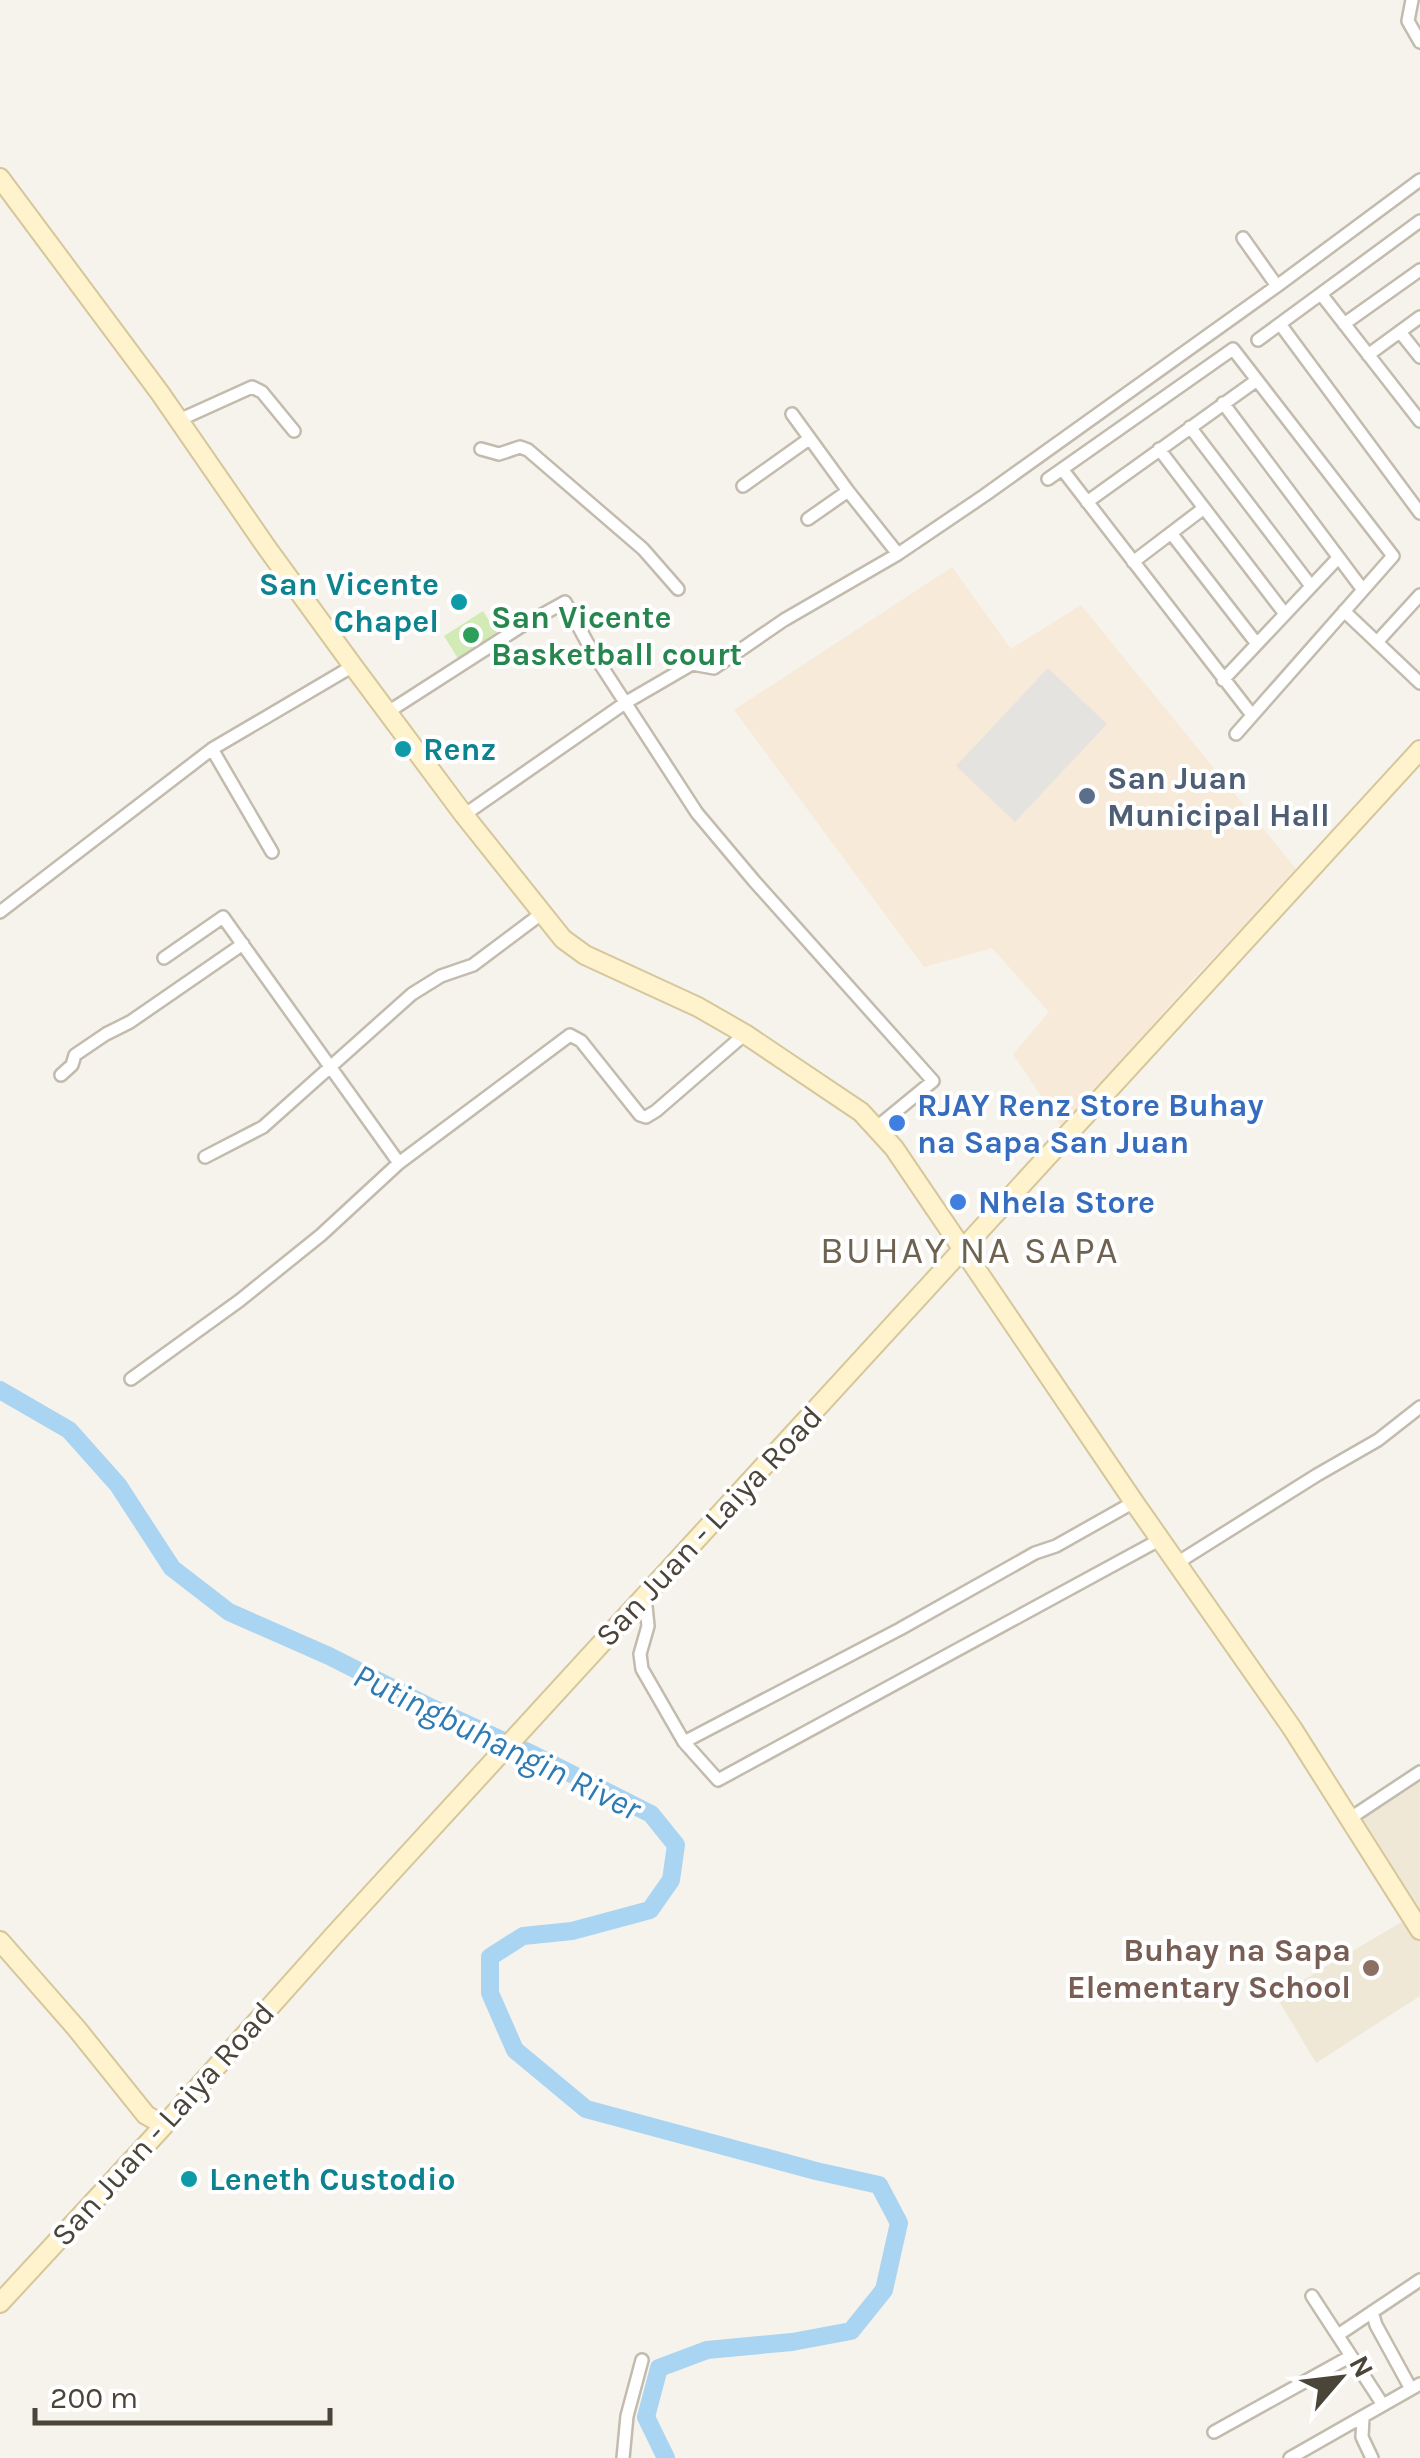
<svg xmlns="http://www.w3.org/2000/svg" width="1420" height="2458" font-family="Karla,sans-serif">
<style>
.commercial{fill:#f7ead8}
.education{fill:#efe8d6}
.green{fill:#d2eab5}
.parking{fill:#e5e3e0}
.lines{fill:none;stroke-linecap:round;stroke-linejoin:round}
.river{stroke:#a9d4f2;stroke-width:18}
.street-casing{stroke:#c2bbae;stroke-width:16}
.secondary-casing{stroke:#d6c79b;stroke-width:22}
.street{stroke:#fff;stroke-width:11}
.secondary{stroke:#fff3cd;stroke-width:18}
.culture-dot{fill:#0f9aa8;stroke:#fff;stroke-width:4}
.leisure-dot{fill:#2e9e5b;stroke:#fff;stroke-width:4}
.service-dot{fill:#5c6f8a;stroke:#fff;stroke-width:4}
.shop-dot{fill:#3f7fe0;stroke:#fff;stroke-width:4}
.education-dot{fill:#8d6e63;stroke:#fff;stroke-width:4}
.labels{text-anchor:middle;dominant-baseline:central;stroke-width:8;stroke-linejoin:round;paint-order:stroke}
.culture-label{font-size:32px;font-weight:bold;fill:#0d838f;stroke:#fff;text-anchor:start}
.leisure-label{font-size:32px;font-weight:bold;fill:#27864d;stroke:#fff;text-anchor:start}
.service-label{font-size:32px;font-weight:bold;fill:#4e5e75;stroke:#fff;text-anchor:start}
.shop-label{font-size:32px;font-weight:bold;fill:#366cbe;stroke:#fff;text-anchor:start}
.street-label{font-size:32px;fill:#4b4439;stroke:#fff}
.education-label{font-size:32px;font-weight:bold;fill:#785e54;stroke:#fff;text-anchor:end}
.water-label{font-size:35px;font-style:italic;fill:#2e7ab2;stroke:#fff}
.quarter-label{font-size:38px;letter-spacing:2.5px;fill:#6e6250;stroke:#fff}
</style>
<rect width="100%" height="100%" fill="#f6f3ec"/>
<path class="commercial" d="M952 567 1011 649 1081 605 1297 870 1194 978 1062 1128 1013 1054 1049 1012 992 948 924 967 734 710Z"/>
<path class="education" d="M1420 1778V1919L1358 1818Z
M1407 1919 1420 1941V1996L1316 2063 1276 1996Z"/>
<path class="green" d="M483 611 498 635 459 660 444 636Z"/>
<path class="parking" d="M1048 668 1107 724 1015 822 956 766Z"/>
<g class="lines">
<path class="river" d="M0 1390 69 1430 118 1485 172 1568 229 1612 329 1656 432 1708 534 1755 651 1814 676 1845 671 1880 650 1910 572 1931 523 1936 490 1957V1993L515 2050 586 2109 816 2171 879 2185 899 2223 884 2290 851 2331 792 2342 707 2350 659 2368 646 2417 666 2458"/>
<defs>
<path id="street" d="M1412 0 1408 21 1420 42
M1243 238 1277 286
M1321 294 1420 421
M1280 324 1420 513
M1344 324 1420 270
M1400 332 1420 357
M1258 340 1420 221
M1368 355 1420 317
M1223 403 1363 590
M792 414 848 491 898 554
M179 420 252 387 262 392 294 431
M1190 427 1311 586
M481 449 499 454 520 447 528 450 643 549 678 589
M1159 449 1285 614
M1062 469 1252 715
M1048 479 1233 349 1393 556 1236 734
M743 486 809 439
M1087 502 1257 380
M808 519 848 491
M1171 533 1257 644
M1133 562 1204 508
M1344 611 1420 683
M1377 642 1420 595
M1223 680 1338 558
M388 712 520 627 565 602 593 653 697 813 755 882 933 1081 877 1127
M212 749 272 852
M464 815 625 703 692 664 714 668 784 620 898 554 985 495 1277 286 1420 180
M0 912 212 749 353 666
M164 958 223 917 399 1163
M61 1075 72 1065 75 1055 106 1034 130 1022 243 944
M205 1157 263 1127 412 994 441 976 473 965 541 914
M131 1379 239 1301 321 1235 399 1163 570 1035 581 1041 640 1115 646 1117 656 1111 745 1034
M1177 1563 1317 1475 1378 1440 1420 1407
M645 1596 648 1626 640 1654 642 1669 684 1742 718 1780 1161 1539
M684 1742 900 1629 1035 1553 1056 1546 1134 1502
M1349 1819 1420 1772
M1312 2296 1383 2405
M1372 2312 1376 2325 1411 2389
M1338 2335 1420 2280
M1363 2417 1362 2437 1372 2458
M1214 2432 1351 2356
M623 2458 627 2416 642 2360
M1290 2458 1420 2384"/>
<path id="secondary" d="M0 178 160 393 267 548 353 666 464 815 563 939 585 955 698 1007 745 1034 861 1112 894 1148 1134 1502 1292 1728 1420 1930
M0 1941 77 2029 146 2115 164 2125
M0 2303 159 2131 335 1934 1420 750"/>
</defs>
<use href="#street" class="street-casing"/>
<use href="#secondary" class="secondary-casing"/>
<use href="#street" class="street"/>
<use href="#secondary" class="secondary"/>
</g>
<g class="culture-dot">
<circle cx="459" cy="602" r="10"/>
<circle cx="403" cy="749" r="10"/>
<circle cx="189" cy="2179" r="10"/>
</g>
<circle class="leisure-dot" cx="471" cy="635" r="10"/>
<circle class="service-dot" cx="1087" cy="796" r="10"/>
<g class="shop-dot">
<circle cx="897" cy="1123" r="10"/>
<circle cx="958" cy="1202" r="10"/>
</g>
<circle class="education-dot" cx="1371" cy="1968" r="10"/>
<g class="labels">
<g class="culture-label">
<text x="439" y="584" text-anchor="end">San Vicente<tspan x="439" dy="37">Chapel</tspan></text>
<text x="423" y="749">Renz</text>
<text x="209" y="2179">Leneth Custodio</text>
</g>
<g class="leisure-label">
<text x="491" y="617">San Vicente<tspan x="491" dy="37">Basketball court</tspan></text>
</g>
<g class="service-label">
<text x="1107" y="778">San Juan<tspan x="1107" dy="37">Municipal Hall</tspan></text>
</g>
<g class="shop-label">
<text x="917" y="1105">RJAY Renz Store Buhay<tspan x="917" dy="37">na Sapa San Juan</tspan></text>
<text x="978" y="1202">Nhela Store</text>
</g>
<g class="street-label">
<text transform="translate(709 1526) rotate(-47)">San Juan - Laiya Road</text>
<text transform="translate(163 2124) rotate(-48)">San Juan - Laiya Road</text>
</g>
<g class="education-label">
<text x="1351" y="1950">Buhay na Sapa<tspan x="1351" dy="37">Elementary School</tspan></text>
</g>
<g class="water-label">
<text transform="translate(497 1742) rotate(26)">Putingbuhangin River</text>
</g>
<g class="quarter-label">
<text x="970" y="1250">BUHAY NA SAPA</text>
</g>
</g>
<g transform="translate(1340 2378) rotate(62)" stroke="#ffffff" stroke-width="8" paint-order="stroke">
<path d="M0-8L18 38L0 25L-18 38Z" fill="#4b4439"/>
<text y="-15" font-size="28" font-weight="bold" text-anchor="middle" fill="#4b4439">N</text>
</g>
<path d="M35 2408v15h295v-15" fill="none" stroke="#4b4439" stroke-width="5"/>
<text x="50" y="2408" font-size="30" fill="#4b4439" stroke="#ffffff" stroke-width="8" paint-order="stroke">200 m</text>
</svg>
